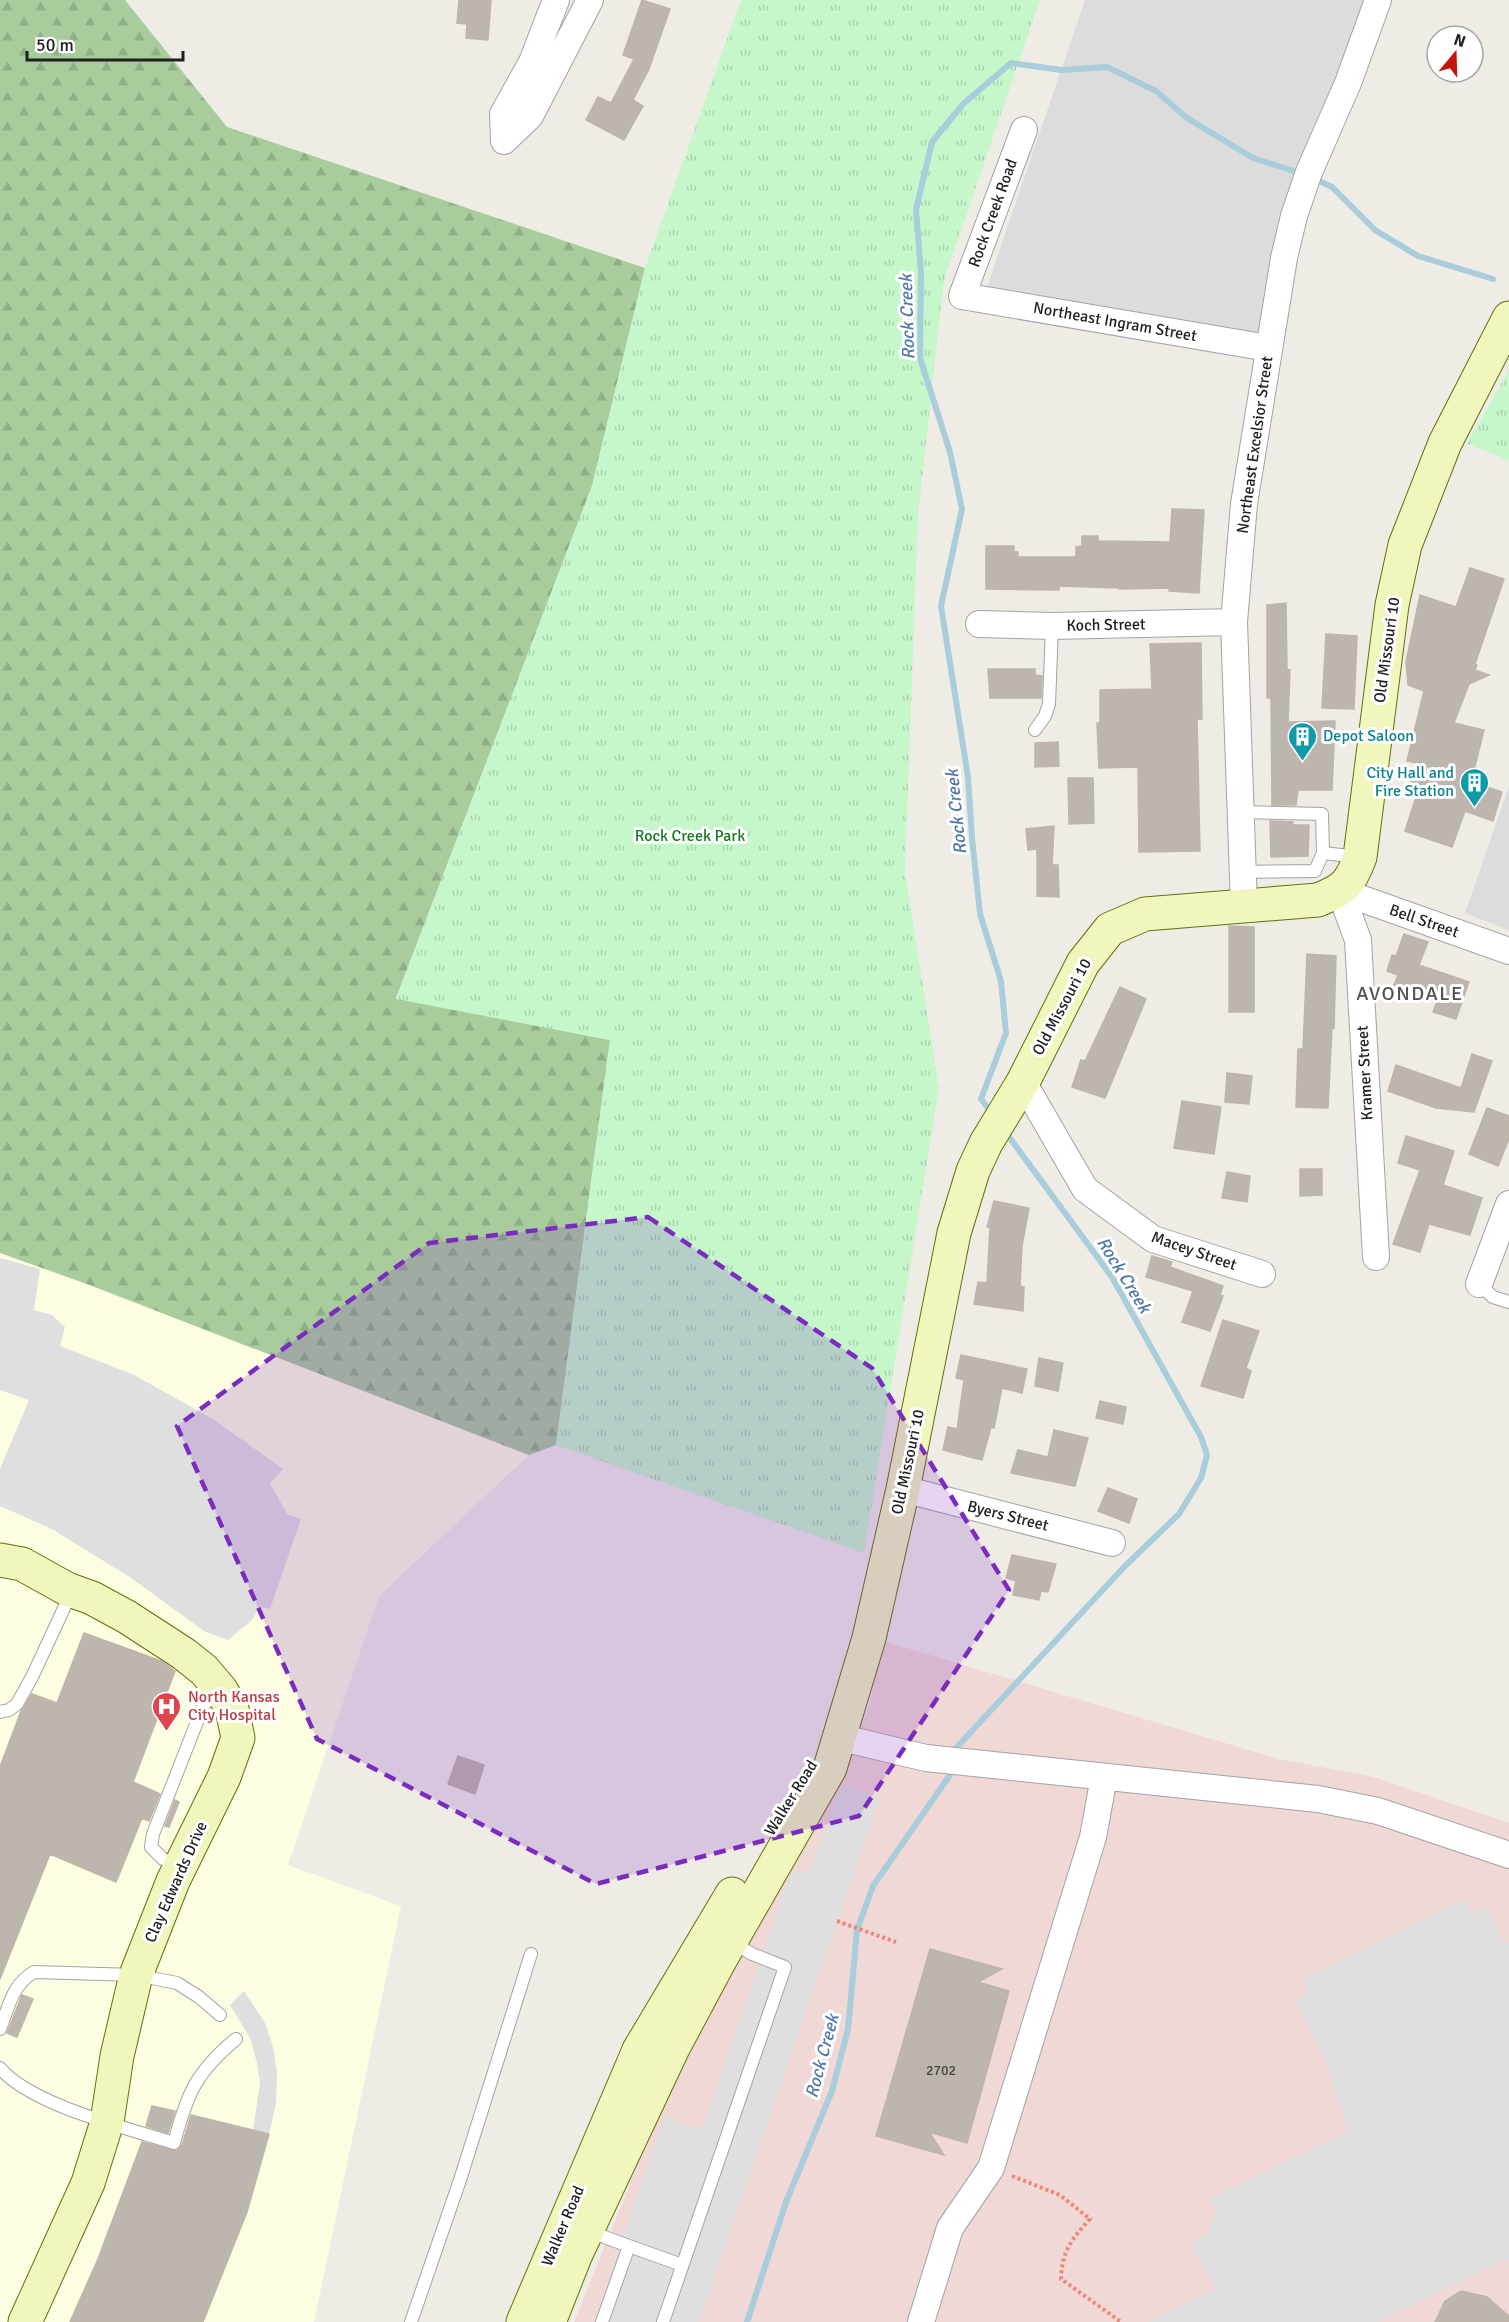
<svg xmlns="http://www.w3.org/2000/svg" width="1509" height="2322" font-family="Signika,sans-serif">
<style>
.residential{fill:#dddcdc}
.commercial{fill:#efd8d6}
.education{fill:#fcfde1}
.forest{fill:url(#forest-firs)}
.park{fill:url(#park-tufts)}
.parking{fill:#dfdfdf}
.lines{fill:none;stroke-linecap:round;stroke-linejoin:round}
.stream{stroke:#a9cdda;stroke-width:6}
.building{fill:#bcb6af;stroke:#c0b4a9;stroke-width:1.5}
.lane-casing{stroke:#a3a3a3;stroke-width:14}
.street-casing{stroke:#a3a3a3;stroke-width:28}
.secondary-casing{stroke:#62710b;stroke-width:35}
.path{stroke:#f28674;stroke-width:4;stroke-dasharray:3 3;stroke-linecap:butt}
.lane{stroke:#fff;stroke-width:12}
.street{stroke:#fff;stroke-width:26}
.secondary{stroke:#f1f6bd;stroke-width:33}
.marked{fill:#7b2cbf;fill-opacity:0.2;stroke:#7b2cbf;stroke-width:4.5;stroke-dasharray:12 8;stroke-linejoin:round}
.labels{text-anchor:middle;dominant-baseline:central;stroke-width:6;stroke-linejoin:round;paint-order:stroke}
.number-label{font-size:14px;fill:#464543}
.street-label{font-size:16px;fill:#1f1f1f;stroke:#fff}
.culture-label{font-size:16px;fill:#0d838f;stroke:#fff;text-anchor:start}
.park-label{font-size:16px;fill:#12781f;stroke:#fff}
.health-label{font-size:16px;fill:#be3a42;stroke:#fff;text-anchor:start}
.water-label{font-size:18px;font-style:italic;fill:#5079aa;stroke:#fff}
.quarter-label{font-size:20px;letter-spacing:1.5px;fill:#525252;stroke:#fff}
</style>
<defs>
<pattern id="forest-firs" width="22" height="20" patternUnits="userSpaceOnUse" patternTransform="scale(1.5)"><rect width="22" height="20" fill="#a9cc9d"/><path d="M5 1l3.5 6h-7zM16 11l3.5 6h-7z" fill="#91af87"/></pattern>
<pattern id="park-tufts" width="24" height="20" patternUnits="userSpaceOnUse" patternTransform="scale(1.5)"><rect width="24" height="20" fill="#c5f7cb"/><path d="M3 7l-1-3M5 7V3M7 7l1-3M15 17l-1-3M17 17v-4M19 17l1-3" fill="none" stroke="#a9d3ae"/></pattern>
</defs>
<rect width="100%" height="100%" fill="#efece6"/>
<path class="residential" d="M1085 0H1366L1260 335 986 290Z
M1509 786V930L1465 913Z"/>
<path class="commercial" d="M883 1641 1279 1759 1374 1777 1509 1823V2322H574L666 2095 839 1779 870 1703Z"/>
<path class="education" d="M0 1253 87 1284 529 1455 379 1596 288 1865 401 1906 314 2322H0Z"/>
<path class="forest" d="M0 0H125L227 127 645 268 592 486 396 998 610 1040 556 1445 529 1455 87 1284 0 1253Z"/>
<path class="park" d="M741 0H1040L944 280 918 515 905 872 939 1088 864 1553 556 1445 610 1040 396 999 592 486 645 268Z
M1509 370V460L1467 444Z"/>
<path class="parking" d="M0 1258 40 1269 34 1310 52 1315 65 1327 60 1346 132 1374 213 1419 283 1469 270 1483 287 1514 301 1519 270 1609 260 1607 251 1621 228 1640 204 1631 131 1578 52 1529 0 1506V1469L29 1400 0 1390Z
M842 1785 880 1798 699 2322H594L664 2117 702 2130 792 1869 809 1873Z
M1464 1900 1473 1914 1487 1907 1504 1944 1509 1942V2258L1378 2322H1148L1216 2290 1190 2244 1208 2234 1216 2215 1210 2199 1348 2131 1325 2061 1295 2001 1309 1993 1302 1979Z
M244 1991 265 2023 273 2046 277 2073 276 2104 269 2134 253 2130 260 2083 257 2063 251 2040 230 2005Z"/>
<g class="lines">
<path class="stream" d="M1315 179 1332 187 1375 230 1418 256 1493 279
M993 1114 981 1099 1006 1033 1001 981 980 914 972 838 968 777 941 606 962 509 950 452 920 358 921 272 916 210 932 142 963 104 1011 63 1062 70 1107 67 1156 91 1187 118 1253 158 1297 172
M956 1748 1124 1567 1179 1514 1201 1478 1207 1455 1201 1437 1112 1277 1004 1130
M747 2322 786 2202 832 2091 848 2029 857 1930 873 1886 950 1775"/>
</g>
<path class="building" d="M459 0H491L488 40 466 38 467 24 457 23Z
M642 0 670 9 649 69 633 100 643 106 624 140 586 120 598 97 611 103 634 59 623 55Z
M1172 509 1204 510 1199 593 1169 591V588L1119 589V588L1059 586V590L986 589V546H1014V552H1018V557H1076V547L1082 546V536H1098V541L1170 542Z
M1470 568 1504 579 1475 664 1477 665 1475 670 1489 675 1469 684 1454 723 1484 730 1471 782 1502 792 1493 821 1465 811 1452 847 1405 831 1417 794 1408 791 1417 763 1407 761 1424 691 1408 685 1406 662 1420 595 1456 607Z
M1286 603 1287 669 1290 670 1288 722 1335 721 1332 790H1298L1296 805H1272L1271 698H1267V605Z
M1326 634 1357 636 1354 709 1322 708Z
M1201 643 1202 719H1197L1200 851 1139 852 1138 767 1099 768 1097 723H1100V690L1152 689 1150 644Z
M988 669H1035V675L1042 676 1041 698H990Z
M1058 742 1059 766 1035 767V743Z
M1068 778H1093L1094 823 1069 824Z
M1270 821 1293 822 1292 825H1309L1308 856 1271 857Z
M1054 826 1052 865H1058L1059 897 1037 896V849L1028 850 1026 829Z
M1229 926 1254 927V1012H1229Z
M1404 934 1428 942 1419 965 1469 982 1456 1019 1433 1012 1437 1001 1394 985 1398 975 1387 971 1392 955 1396 956Z
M1307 954 1336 956 1334 1028 1332 1027 1328 1108 1296 1107 1298 1049H1303Z
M1120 987 1146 999 1105 1098 1072 1087 1081 1060 1085 1061Z
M1472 1054 1492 1061 1474 1112 1436 1108 1388 1091 1396 1065 1461 1088Z
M1227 1073 1252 1076 1249 1104 1225 1102Z
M1182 1101 1221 1107 1214 1154 1174 1148Z
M1487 1108 1509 1116V1139L1498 1166 1469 1154Z
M1406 1136 1454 1151 1443 1185 1482 1198 1470 1235 1429 1224 1420 1252 1393 1244 1420 1170 1398 1163Z
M1300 1169H1322V1195L1300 1196Z
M1227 1172 1250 1176 1247 1202 1222 1198Z
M994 1201 1029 1208 1022 1246 1020 1286 1024 1287 1023 1311 974 1304 978 1282 987 1283 990 1227H987Z
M1152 1256 1172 1262 1170 1267 1223 1286 1220 1295 1223 1296 1210 1331 1182 1322 1193 1291 1146 1277Z
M1223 1320 1259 1331 1246 1368 1251 1371 1243 1398 1201 1386Z
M961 1355 1027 1369 1022 1393 1002 1388 994 1428 991 1427 982 1460 943 1450 948 1427 957 1429 964 1380 956 1378Z
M1039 1358 1063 1363 1058 1391 1035 1386Z
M1100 1401 1126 1407 1123 1424 1096 1418Z
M1054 1430 1088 1438 1075 1486 1011 1473 1018 1450 1048 1457Z
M1108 1488 1137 1499 1129 1523 1098 1511Z
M1012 1555 1056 1564 1048 1592 1041 1591 1039 1600 1013 1595 1016 1581 1006 1578Z
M84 1633 161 1661 175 1671 133 1782 160 1794 149 1821 142 1818 116 1882 50 1854 0 1979V1767L21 1711 32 1694 57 1703Z
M458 1756 484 1765 475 1794 448 1784Z
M175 1800 179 1802 169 1827 165 1826Z
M930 1949 1002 1969 978 1982 1009 1991 967 2143 929 2132 944 2155 876 2136Z
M22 1995 33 1999 17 2037 7 2033Z
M152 2106 175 2111 168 2133 146 2126Z
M191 2115 269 2134 247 2212 203 2322H70L98 2259 142 2142 176 2151 182 2145Z
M1461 2291 1487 2297 1509 2316V2322H1435L1445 2301Z"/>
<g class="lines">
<defs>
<path id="lane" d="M1035 730 1045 716 1049 704 1052 626
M1240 812 1322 814 1323 853 1359 857
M1242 872 1315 871 1323 853
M1479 1284 1493 1297 1509 1302
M0 1712 9 1710 17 1704 32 1677 71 1593
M179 1865 163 1859 151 1847 153 1834 204 1704 220 1691
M0 2029C9 2006 12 1985 34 1972L136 1975 177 1983 199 1997 220 2015
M0 2068C31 2105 127 2128 174 2143 187 2094 196 2072 236 2039
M588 2231 629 2246 602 2322
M629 2246 682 2265
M411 2322 460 2180 531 1954
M663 2322 785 1967 752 1954 732 1942"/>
<path id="street" d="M1024 130 962 296 1268 348
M504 141 530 116 590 0
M504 141 503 114 532 62 556 0
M979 624 1052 626 1234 622
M1340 891 1358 940 1376 1257
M1340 891 1509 951
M1244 907 1234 622 1244 504 1284 258 1294 216 1309 172 1348 83 1378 0
M1023 1082 1085 1189 1153 1239 1262 1274
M1479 1284 1509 1204
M903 1489 1112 1543
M838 1737 926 1758 1318 1799 1378 1811 1509 1855
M921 2322 950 2228 991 2168 1093 1837 1104 1777"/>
<path id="secondary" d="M0 1560 22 1564 67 1589 92 1598 127 1617 184 1654 204 1670 221 1690 232 1709 238 1738 224 1777 173 1881 136 1975 117 2056 107 2122 88 2183 25 2322
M523 2322 639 2050 732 1894
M549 2322 576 2254 673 2048 720 1960 830 1768 869 1638 903 1489 954 1233 973 1171 986 1143 1023 1082 1083 963 1110 929 1145 914 1318 900C1345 889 1350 884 1360 857L1392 605 1405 545 1445 443 1509 318"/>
</defs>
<use href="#lane" class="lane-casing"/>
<use href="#street" class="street-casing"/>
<use href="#secondary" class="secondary-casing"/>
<path class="path" d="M837 1921 896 1942
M1012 2176 1060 2195 1090 2219C1072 2239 1062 2250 1061 2279L1121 2322"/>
<use href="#lane" class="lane"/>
<use href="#street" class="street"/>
<use href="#secondary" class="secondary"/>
</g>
<path class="marked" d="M648 1217 872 1368 1009 1590 859 1816 596 1884 317 1739 177 1426 429 1243Z"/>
<defs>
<symbol id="building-pin" viewBox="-11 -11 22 30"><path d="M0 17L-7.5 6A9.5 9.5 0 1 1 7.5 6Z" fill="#0f9aa8" stroke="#fff"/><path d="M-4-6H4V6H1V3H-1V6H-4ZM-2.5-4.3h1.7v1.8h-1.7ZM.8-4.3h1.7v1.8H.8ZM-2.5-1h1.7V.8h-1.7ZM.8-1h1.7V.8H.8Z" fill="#fff"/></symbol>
<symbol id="hospital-pin" viewBox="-11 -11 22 30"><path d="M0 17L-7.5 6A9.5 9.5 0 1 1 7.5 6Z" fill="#e0444e" stroke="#fff"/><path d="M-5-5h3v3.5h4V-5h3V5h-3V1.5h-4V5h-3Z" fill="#fff"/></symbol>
</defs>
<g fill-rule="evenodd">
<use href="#building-pin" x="1286" y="720" width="33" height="45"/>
<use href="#building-pin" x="1458" y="766" width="33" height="45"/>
<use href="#hospital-pin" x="150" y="1690" width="33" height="45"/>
</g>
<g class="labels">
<g class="number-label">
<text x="941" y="2070">2702</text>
</g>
<g class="street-label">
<text transform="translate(993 213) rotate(-70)">Rock Creek Road</text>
<text transform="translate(1115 322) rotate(10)">Northeast Ingram Street</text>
<text transform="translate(1255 445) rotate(-82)">Northeast Excelsior Street</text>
<text transform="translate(1106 625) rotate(-1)">Koch Street</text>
<text transform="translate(1387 650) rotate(-82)">Old Missouri 10</text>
<text transform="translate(1424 921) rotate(19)">Bell Street</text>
<text transform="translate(1062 1007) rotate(-62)">Old Missouri 10</text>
<text transform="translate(1365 1073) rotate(-93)">Kramer Street</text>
<text transform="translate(1194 1251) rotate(19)">Macey Street</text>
<text transform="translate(908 1462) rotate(-78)">Old Missouri 10</text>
<text transform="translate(1008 1516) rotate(14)">Byers Street</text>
<text transform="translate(791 1798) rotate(-58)">Walker Road</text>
<text transform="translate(176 1882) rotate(-66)">Clay Edwards Drive</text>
<text transform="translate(563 2226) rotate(-67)">Walker Road</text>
</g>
<g class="culture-label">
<text x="1323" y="736">Depot Saloon</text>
<text x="1454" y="773" text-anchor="end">City Hall and<tspan x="1454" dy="18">Fire Station</tspan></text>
</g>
<g class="park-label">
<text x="690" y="836">Rock Creek Park</text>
</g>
<g class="health-label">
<text x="188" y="1697">North Kansas<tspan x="188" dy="18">City Hospital</tspan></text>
</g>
<g class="water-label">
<text transform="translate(907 317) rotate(-92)">Rock Creek</text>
<text transform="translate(956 812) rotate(-96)">Rock Creek</text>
<text transform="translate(1124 1275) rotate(58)">Rock Creek</text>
<text transform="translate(822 2056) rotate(-75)">Rock Creek</text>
</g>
<g class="quarter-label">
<text x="1410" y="993">AVONDALE</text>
</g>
</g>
<g transform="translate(1455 54) rotate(19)"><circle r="28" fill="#ffffff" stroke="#a5a5a5" stroke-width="1.5"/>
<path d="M0-4.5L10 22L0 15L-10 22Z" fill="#c3130b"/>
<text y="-9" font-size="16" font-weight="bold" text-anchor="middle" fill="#1f1f1f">N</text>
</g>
<path d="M27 51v9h156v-9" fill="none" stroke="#1f1f1f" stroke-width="3"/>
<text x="36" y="51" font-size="18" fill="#1f1f1f" stroke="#ffffff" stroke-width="4.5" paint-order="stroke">50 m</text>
</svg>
